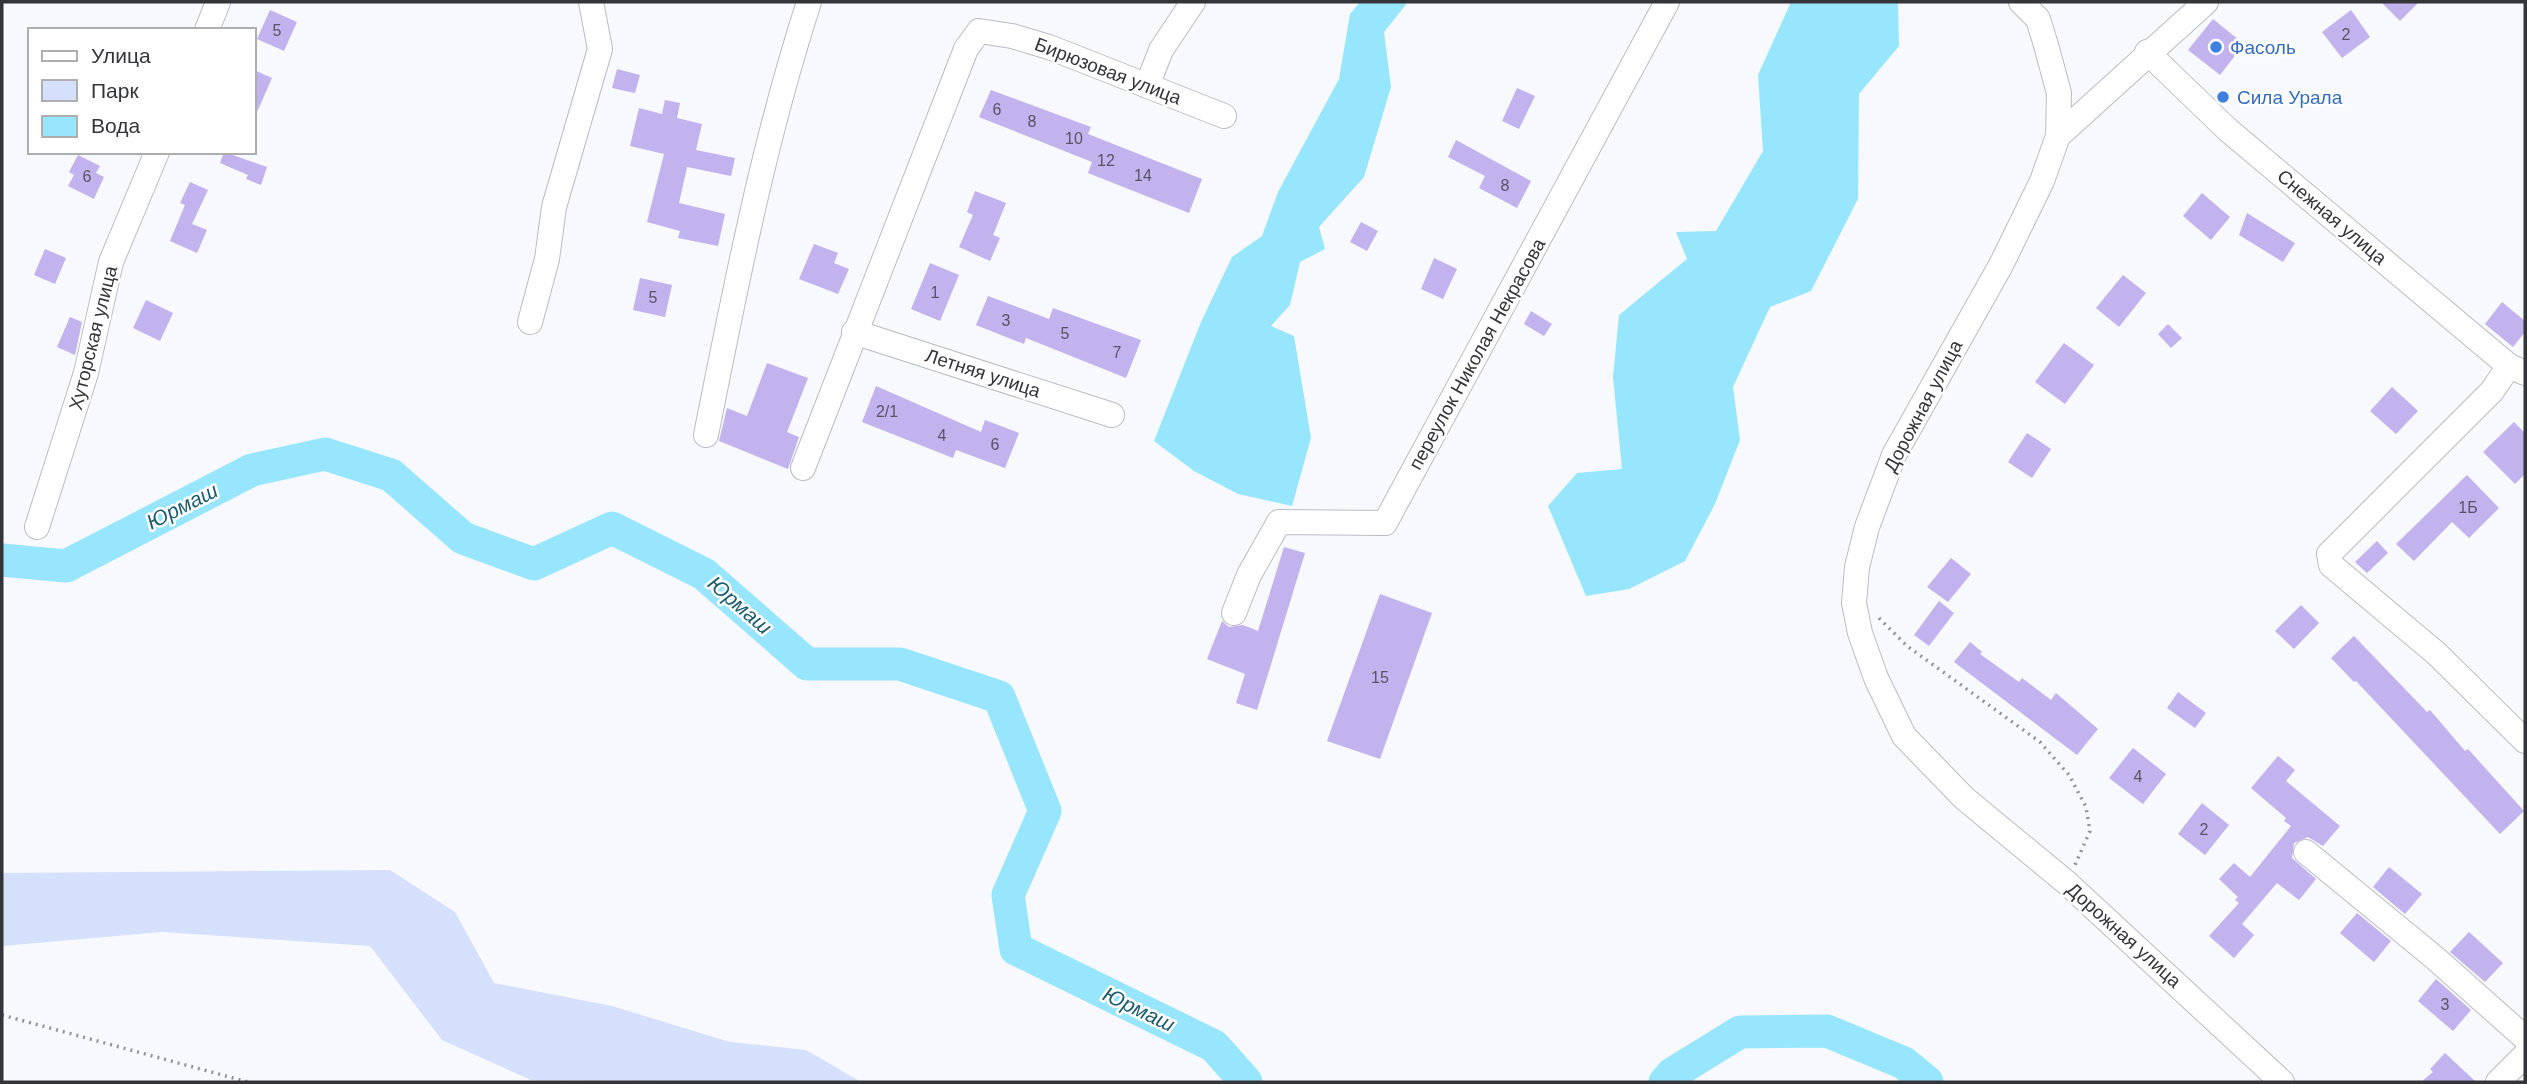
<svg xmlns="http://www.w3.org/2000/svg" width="2527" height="1084" font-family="Helvetica,sans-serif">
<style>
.green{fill:#d5e0fd}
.water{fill:#97e6fd}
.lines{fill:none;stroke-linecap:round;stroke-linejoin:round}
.river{stroke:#97e6fd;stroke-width:33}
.building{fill:#c2b2ed}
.minor-casing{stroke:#babcc2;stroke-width:26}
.path{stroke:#929497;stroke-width:3.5;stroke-dasharray:2 5;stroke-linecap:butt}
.minor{stroke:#fff;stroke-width:24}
.shop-dot{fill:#3f7fe0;stroke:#fff;stroke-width:2.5}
.labels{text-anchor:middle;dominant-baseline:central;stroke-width:5;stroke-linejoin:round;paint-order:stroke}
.number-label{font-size:16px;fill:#585465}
.shop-label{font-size:19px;fill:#366cbe;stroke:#fff;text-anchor:start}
.street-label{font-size:19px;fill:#343538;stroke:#fff}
.water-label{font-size:21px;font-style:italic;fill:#1c5c6d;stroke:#fff}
</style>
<rect width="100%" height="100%" fill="#f7f9fe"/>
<path class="green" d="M390 870 455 912 494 983 612 1006 730 1042 806 1050 861 1082 531 1080 442 1040 370 946 162 932 2 946V873Z"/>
<path class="water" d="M1360 2H1408L1384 32 1391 87 1364 177 1319 227 1325 249 1300 262 1290 305 1271 326 1294 336 1311 438 1292 506 1238 494 1194 471 1154 441 1201 322 1232 257 1262 236 1278 192 1339 79 1350 14Z
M1791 2H1898L1899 46 1859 94 1858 199 1811 291 1770 307 1733 387 1740 440 1715 504 1685 561 1629 589 1586 596 1548 506 1577 473 1622 469 1613 377 1619 315 1687 259 1676 232 1716 231 1763 151 1758 75Z"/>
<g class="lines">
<path class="river" d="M2 560 66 566 252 470 325 454 391 475 463 538 534 564 612 528 704 574 807 664H900L999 697 1045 811 1008 895 1016 949 1214 1046 1246 1082
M1665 1082 1672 1074 1740 1032 1827 1031 1904 1063 1927 1082"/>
</g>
<path class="building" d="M2381 2H2419L2400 21Z
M270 10 297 22 284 51 257 39Z
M2351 10 2370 37 2342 58 2322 32Z
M2213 19 2244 44 2220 75 2188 50Z
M617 69 640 75 635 93 612 88Z
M254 70 272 78 254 119Z
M1517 88 1535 96 1519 129 1502 121Z
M991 90 1091 127 1088 134 1202 179 1189 213 1088 173 1092 162 979 117Z
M665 100 680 103 677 118 702 124 696 150 735 158 731 176 687 167 679 203 725 214 718 246 678 238 680 231 647 222 664 154 630 146 639 108 662 114Z
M1456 140 1531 181 1517 208 1479 188 1485 176 1448 157Z
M224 152 267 167 261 185 246 179 248 175 220 163Z
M78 155 100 166 96 173 104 177 94 199 68 186 74 175 69 172Z
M190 182 208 190 192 224 207 230 197 253 170 241 185 205 180 203Z
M975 191 1006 203 993 235 1000 238 990 261 959 247 973 215 967 212Z
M2202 193 2230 217 2211 240 2183 216Z
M2247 213 2295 243 2283 262 2239 235Z
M1361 222 1378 231 1367 251 1350 242Z
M814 244 838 253 834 263 849 269 838 294 799 279Z
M45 249 66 258 55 284 34 275Z
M1434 258 1457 269 1443 299 1421 289Z
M930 263 959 275 940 321 911 309Z
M2123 275 2146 293 2119 327 2096 308Z
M640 278 672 285 665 317 633 310Z
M988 296 1049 319 1053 308 1141 340 1126 378 1026 338 1024 344 976 325Z
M146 300 173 313 160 341 133 328Z
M2502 302 2525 321V332L2513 347 2485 324Z
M1531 311 1552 324 1544 336 1524 324Z
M70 317 82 322 75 355 57 347Z
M2168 324 2182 338 2171 348 2158 334Z
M2064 343 2094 365 2065 404 2035 382Z
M767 363 808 378 787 432 799 437 788 469 719 441 727 408 747 416Z
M876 386 981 432 985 420 1019 433 1005 468 956 450 953 458 862 422Z
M2392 387 2418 411 2396 434 2370 411Z
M2514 422 2525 433V474L2515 484 2483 452Z
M2027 433 2051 449 2032 478 2008 462Z
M2467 475 2499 508 2469 538 2452 522 2414 561 2396 544Z
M2377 541 2388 553 2367 573 2355 562Z
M1284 547 1305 553 1257 710 1236 703 1245 674 1207 659 1222 621 1229 627 1243 625 1258 631Z
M1951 558 1971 574 1948 602 1927 587Z
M1380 594 1432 613 1380 759 1327 741Z
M1939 601 1954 613 1929 646 1914 635Z
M2301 605 2319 623 2294 649 2275 631Z
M2354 636 2427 712 2430 710 2465 751 2468 749 2524 811 2500 834 2356 681 2354 682 2331 658Z
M1970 642 1982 652 1980 654 2019 682 2022 678 2051 700 2056 693 2098 729 2077 755 1954 662Z
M2178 692 2206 713 2195 728 2167 708Z
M2133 748 2166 774 2143 804 2109 778Z
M2278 756 2295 770 2286 781 2340 826 2323 846 2308 837 2294 843 2292 858 2316 879 2299 900 2277 883 2242 924 2254 935 2234 958 2209 936 2239 903 2235 900 2238 897 2219 879 2234 863 2250 877 2291 826 2284 821 2286 818 2251 788Z
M2202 803 2229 825 2205 855 2178 834Z
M2389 867 2422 894 2405 914 2373 887Z
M2357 913 2391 941 2374 962 2340 933Z
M2469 932 2503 963 2485 982 2450 952Z
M2436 979 2471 1010 2453 1031 2418 1001Z
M2445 1053 2476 1082H2421L2433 1072 2430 1069Z"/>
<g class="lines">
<defs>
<path id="minor" d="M2021 2 2038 19 2046 45 2059 93 2058 136 2042 181 2001 265 1894 455 1867 527 1857 567 1854 603 1860 633 1876 678 1904 736 1964 798 2067 883 2282 1082
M207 30 218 2
M2147 52 2228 130 2509 366 2525 373
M1147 86 1161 50 1193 2
M2058 136 2206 2
M530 322 547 259 554 207 600 49 591 2
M854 332 1112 415
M2509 366 2492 391 2329 554 2331 565 2437 654 2525 741
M706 435C735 290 763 144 809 2
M803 468 966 49 979 31 1012 36 1049 47 1224 116
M37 527 86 373 111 262 157 152
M1234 613 1249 575 1279 522 1385 523 1667 2
M2306 852 2435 958 2525 1038
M2498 1082 2525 1055"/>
</defs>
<use href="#minor" class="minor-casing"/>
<path class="path" d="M1879 618 1907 646 2040 742 2069 775 2086 807 2090 831 2075 865
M2 1015 248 1082"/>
<use href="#minor" class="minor"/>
</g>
<g class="shop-dot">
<circle cx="2216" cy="47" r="7"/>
<circle cx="2223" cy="97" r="7"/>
</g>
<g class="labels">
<g class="number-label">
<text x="277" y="30">5</text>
<text x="2346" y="34">2</text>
<text x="997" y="109">6</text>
<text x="1032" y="121">8</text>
<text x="1074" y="138">10</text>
<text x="1106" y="160">12</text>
<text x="1143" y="175">14</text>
<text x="87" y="176">6</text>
<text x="1505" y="185">8</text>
<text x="935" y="292">1</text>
<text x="653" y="297">5</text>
<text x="1006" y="320">3</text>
<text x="1065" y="333">5</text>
<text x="1117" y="352">7</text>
<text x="887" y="411">2/1</text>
<text x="942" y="435">4</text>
<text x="995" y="444">6</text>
<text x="2468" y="507">1Б</text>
<text x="1380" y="677">15</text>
<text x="2138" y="776">4</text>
<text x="2204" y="829">2</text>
<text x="2445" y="1004">3</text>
</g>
<g class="shop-label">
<text x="2230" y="47">Фасоль</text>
<text x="2237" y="97">Сила Урала</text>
</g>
<g class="street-label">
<text transform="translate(1108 71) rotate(21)">Бирюзовая улица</text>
<text transform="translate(2332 217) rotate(40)">Снежная улица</text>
<text transform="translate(93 338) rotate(-76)">Хуторская улица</text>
<text transform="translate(1477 354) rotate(-61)">переулок Николая Некрасова</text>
<text transform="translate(983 373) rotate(18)">Летняя улица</text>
<text transform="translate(1923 406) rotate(-62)">Дорожная улица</text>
<text transform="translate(2124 935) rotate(42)">Дорожная улица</text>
</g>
<g class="water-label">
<text transform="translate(182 506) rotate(-27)">Юрмаш</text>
<text transform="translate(740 605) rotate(41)">Юрмаш</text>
<text transform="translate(1139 1009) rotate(26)">Юрмаш</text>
</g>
</g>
<rect width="2527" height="1084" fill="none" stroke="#343538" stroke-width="7"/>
<rect x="28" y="28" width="228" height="126" fill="#ffffff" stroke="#aeaeaf" stroke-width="2"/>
<rect x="42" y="51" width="35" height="10" fill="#ffffff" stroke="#aeaeaf" stroke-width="2"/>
<text x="91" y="63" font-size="21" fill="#343538">Улица</text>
<rect x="42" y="80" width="35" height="21" fill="#d5e0fd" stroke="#aeaeaf" stroke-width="2"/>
<text x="91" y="98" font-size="21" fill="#343538">Парк</text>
<rect x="42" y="116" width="35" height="21" fill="#97e6fd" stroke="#aeaeaf" stroke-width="2"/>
<text x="91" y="133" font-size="21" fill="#343538">Вода</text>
</svg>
